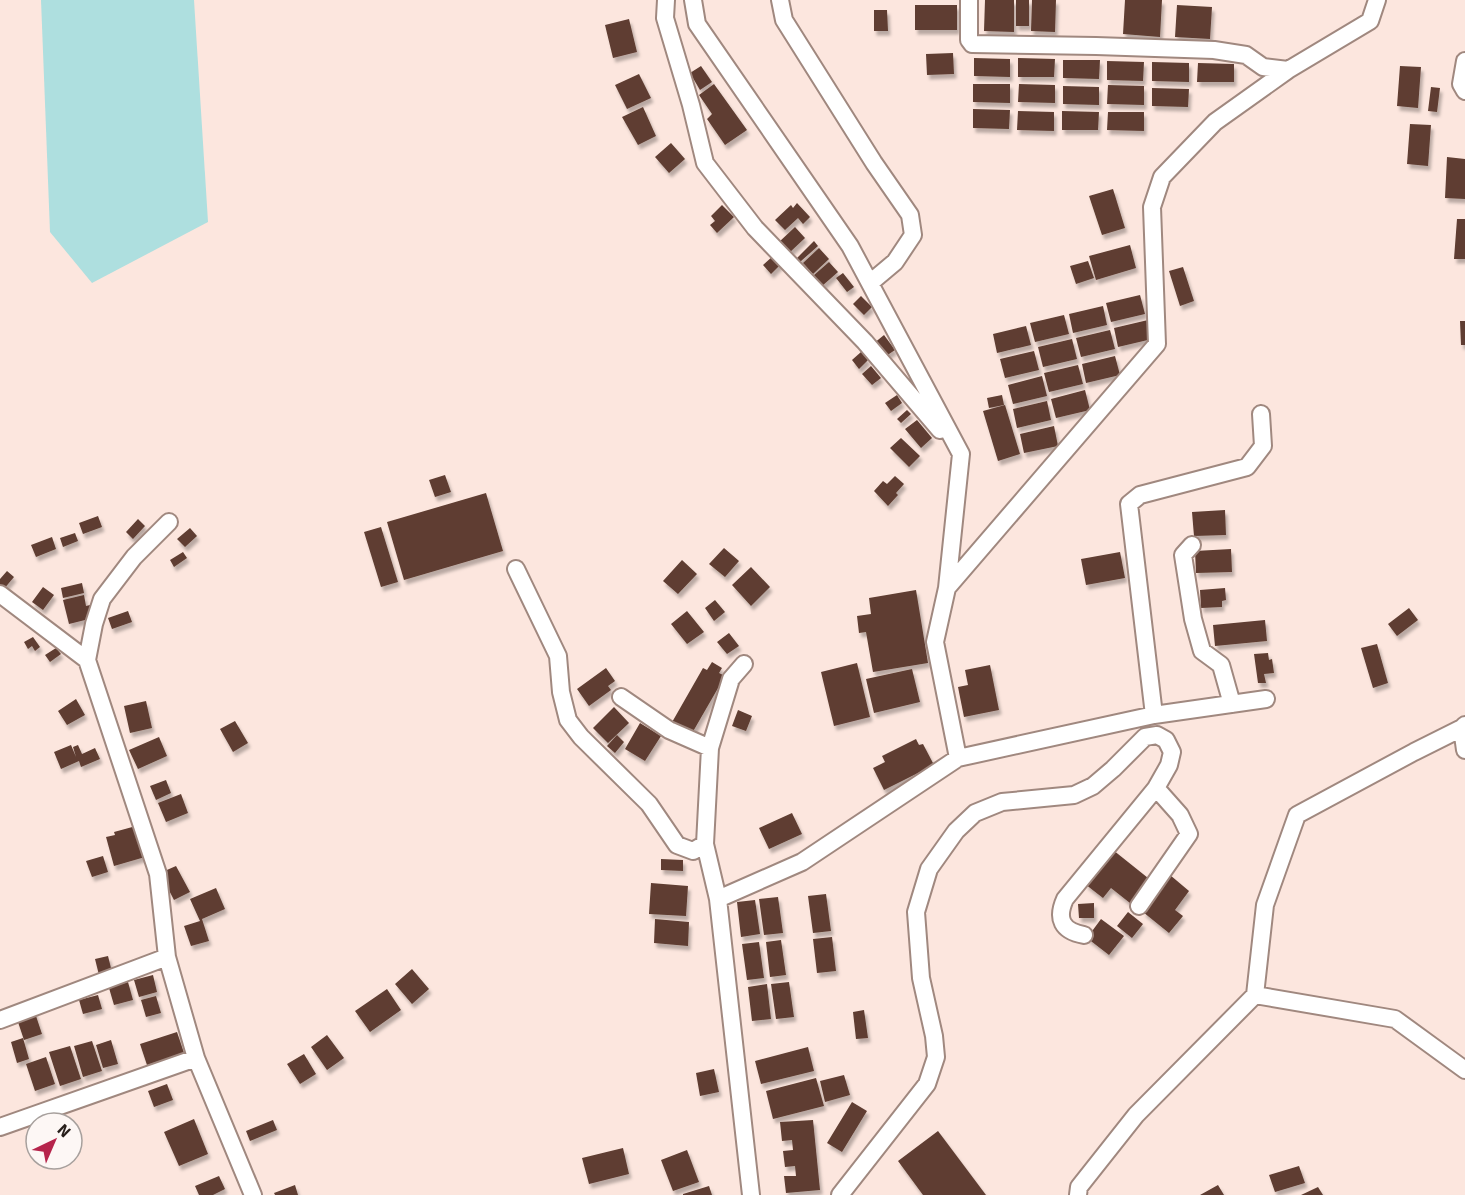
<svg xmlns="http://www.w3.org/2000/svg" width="1465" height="1195" font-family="Signika,sans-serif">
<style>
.water{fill:#aedfdf}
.building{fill:#5e3d31;filter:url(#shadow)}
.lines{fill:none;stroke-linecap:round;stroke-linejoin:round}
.minor-casing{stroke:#a0887f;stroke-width:20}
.minor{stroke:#fff;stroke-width:16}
</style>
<defs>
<filter id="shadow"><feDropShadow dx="2.5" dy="4.5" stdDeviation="1.5" flood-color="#0004"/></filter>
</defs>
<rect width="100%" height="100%" fill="#fce6de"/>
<path class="water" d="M41 0H194L208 222 92 283 50 232Z"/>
<path class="building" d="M985 0H1014V32L984 31Z
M1016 0H1029V26H1016Z
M1032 0H1056L1055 32 1031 31Z
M1125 0H1162L1160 37 1123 34Z
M915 5H957V30H915Z
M1177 5 1212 7 1210 39 1175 37Z
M874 10H887L888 31H874Z
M629 19 637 52 613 58 605 25Z
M953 53 954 74 927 75 926 54Z
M974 58 1010 59V77L974 76Z
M1018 58 1055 59 1054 77H1018Z
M1063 60H1100L1099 79 1063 78Z
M1107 61 1144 62 1143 81 1107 80Z
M1152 62 1189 63V82L1152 81Z
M1198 63 1234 64V82H1197Z
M701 66 712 82 700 90 690 73Z
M1400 66 1421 67 1418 108 1397 106Z
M639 74 651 98 627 109 615 85Z
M714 84 747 130 725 145 707 119 712 114 699 95Z
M973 84H1010V103L973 102Z
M1019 84 1055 85V103L1018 102Z
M1108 85 1144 86V105L1107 104Z
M1063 86 1099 87V105L1063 104Z
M1431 87 1440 88 1437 112 1428 111Z
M1152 88 1189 89 1188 107 1152 106Z
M643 107 656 136 638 145 622 117Z
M973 109 1010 110 1009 129 973 128Z
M1018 111 1054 112V131L1017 130Z
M1062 111 1099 112 1098 130H1062Z
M1108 112H1144V131L1107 130Z
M1410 124 1431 125 1428 166 1407 164Z
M671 143 685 159 669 173 655 157Z
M1447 157 1465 159V199L1445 198Z
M1113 189 1125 228 1102 235 1089 196Z
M797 203 810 217 803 224 798 218 785 230 775 220 791 205 793 208Z
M722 205 734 217 717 233 710 225 715 221 711 216Z
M1457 219H1465V259H1454Z
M795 227 805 238 788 254 778 243Z
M814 241 818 246 800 262 797 258Z
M1130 245 1136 268 1096 280 1089 256Z
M819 248 829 259 813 274 803 263Z
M773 256 781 264 771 274 763 265Z
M1088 261 1094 278 1076 284 1070 266Z
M829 262 838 272 822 286 813 276Z
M1183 267 1194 301 1180 306 1169 271Z
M843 273 854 287 847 292 836 278Z
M1140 295 1145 314 1111 322 1106 303Z
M861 296 872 307 864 315 853 304Z
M1103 306 1107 325 1073 333 1069 314Z
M1064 315 1069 334 1035 342 1030 323Z
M1148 320 1152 339 1118 347 1114 328Z
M1460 321H1465V345H1461Z
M1026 326 1031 345 997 353 993 334Z
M1110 330 1115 349 1081 357 1076 338Z
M884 335 895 350 883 358 873 344Z
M1072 339 1077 359 1043 367 1038 347Z
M1034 351 1039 370 1005 378 1000 359Z
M861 352 868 360 859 369 852 360Z
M1115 356 1120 375 1086 383 1082 364Z
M1078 365 1083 384 1049 392 1044 373Z
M871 366 881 378 872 385 862 374Z
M1042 376 1047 396 1013 404 1008 385Z
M1085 390 1090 410 1056 418 1051 399Z
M897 395 902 403 891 411 885 403Z
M1002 395 1004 405 989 408 987 398Z
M1047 401 1051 420 1017 428 1013 409Z
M1005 405 1020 454 998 461 983 411Z
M907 410 911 414 901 423 897 419Z
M917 420 932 438 921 448 905 429Z
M1054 426 1058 446 1024 453 1020 434Z
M901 438 920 456 909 467 890 448Z
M445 475 451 492 435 497 429 480Z
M895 476 904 484 896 493 898 495 888 506 874 491 883 481 887 484Z
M486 493 503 551 404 580 387 522Z
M1225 510 1226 535 1194 536 1192 512Z
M98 516 102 527 83 534 79 523Z
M138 519 145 526 133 539 126 532Z
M381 527 398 582 381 587 364 532Z
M190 528 197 536 185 547 177 539Z
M75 533 78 541 63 547 60 538Z
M52 537 56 549 36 557 31 545Z
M724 548 739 561 725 577 709 564Z
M1231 549 1232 572 1196 573 1195 551Z
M183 552 187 558 174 567 170 560Z
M1120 552 1125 578 1086 585 1081 559Z
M682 560 697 574 678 594 663 581Z
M751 567 770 587 751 606 732 585Z
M7 571 14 577 3 590 0 588V579Z
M82 583 84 593 63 598 61 588Z
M43 587 54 595 43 610 32 602Z
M1225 588 1226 600 1222 601V607L1201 608 1200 590Z
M916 590 928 663 873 672 866 632 859 633 857 616 871 614 869 598Z
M84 595 86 606 90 605 93 618 69 624 63 600Z
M715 600 725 612 714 621 705 608Z
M1409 608 1418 620 1397 636 1388 624Z
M128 611 132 622 112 629 108 618Z
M687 611 704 632 687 644 671 624Z
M1265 620 1267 641 1215 646 1213 625Z
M729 633 739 646 727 654 717 642Z
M33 637 40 647 35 651 32 646 28 649 24 642Z
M1377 644 1388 683 1373 688 1361 648Z
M56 648 61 654 50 662 45 655Z
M1268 653 1269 660 1272 659 1274 673 1264 674 1266 683H1258L1254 654Z
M712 662 722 668 719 673 725 676 691 735 671 724 703 668 707 670Z
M857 663 870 717 834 726 821 672Z
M990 665 999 710 964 717 958 687 968 685 965 670Z
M606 668 615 681 608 686 611 690 589 706 577 689Z
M912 669 920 702 874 713 866 679Z
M76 699 85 715 67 725 58 711Z
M146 701 152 728 130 733 124 706Z
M614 707 629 723 608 743 593 728Z
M738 710 752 716 746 731 732 726Z
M235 721 248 743 233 752 220 729Z
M640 723 661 736 645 761 625 749Z
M617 735 624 742 615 753 607 746Z
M159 737 167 756 138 769 129 750Z
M916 739 919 745 923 744 934 765 884 790 873 768 885 762 882 756Z
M71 745 76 757 73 747 78 745 82 754 95 748 100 759 81 767 79 761 61 769 54 752Z
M166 780 171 793 156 800 150 786Z
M181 794 188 813 166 822 158 803Z
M792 813 802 834 769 849 759 828Z
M136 826 145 857 114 866 106 837 115 835 114 832Z
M1113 850 1148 878 1130 903 1111 888 1103 898 1085 884Z
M103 856 108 872 92 877 86 861Z
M661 859 683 860V871L661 870Z
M176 866 190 892 174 900 160 873Z
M1170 875 1189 891 1175 910 1183 916 1169 933 1143 912Z
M651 883 688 886 686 916 649 914Z
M216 888 225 909 202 919 209 941 191 946 184 926 200 921 190 899Z
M826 894 831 931 813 933 808 896Z
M778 897 783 933 764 935 759 899Z
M755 900 760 934 741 937 737 902Z
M1094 903V918H1079L1078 904Z
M1128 912 1143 924 1132 938 1117 926Z
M655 919 689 922 688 946 654 943Z
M1101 919 1124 936 1109 955 1087 938Z
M832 937 836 971 817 973 813 939Z
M781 940 786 975 770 977 766 942Z
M759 942 764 978 747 980 742 944Z
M108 956 112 972 99 975 95 959Z
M412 969 429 989 412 1004 395 984Z
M153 975 157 992 139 997 134 980Z
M128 982 133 1000 114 1005 109 988Z
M789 982 794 1017 776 1019 771 984Z
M767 984 771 1019 752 1021 748 987Z
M387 989 401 1010 370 1032 355 1011Z
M98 995 102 1009 83 1014 79 1000Z
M156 996 161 1013 146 1017 141 1000Z
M34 1010 42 1034 24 1040 16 1016Z
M864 1010 868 1038 856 1039 853 1012Z
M177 1032 184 1053 147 1065 140 1044Z
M327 1035 344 1058 327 1070 311 1047Z
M23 1038 29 1059 17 1063 11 1042Z
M111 1040 118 1064 103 1068 96 1045Z
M92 1041 102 1071 83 1077 74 1046Z
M70 1046 81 1079 60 1086 49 1052Z
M808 1047 814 1071 761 1084 755 1061Z
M304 1054 316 1074 300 1084 287 1064Z
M46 1057 55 1084 35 1091 26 1064Z
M714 1069 719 1092 700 1096 696 1073Z
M844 1075 850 1095 825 1102 820 1081Z
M816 1078 824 1106 773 1119 766 1091Z
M167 1084 173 1100 154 1107 148 1091Z
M852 1102 867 1111 842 1152 827 1143Z
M194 1119 208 1154 179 1166 164 1132Z
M273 1120 277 1130 250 1141 246 1131Z
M813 1120 820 1190 786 1193 784 1176H796L795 1166 785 1167 783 1151 793 1150 792 1140 782 1141 780 1122Z
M938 1131 986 1195H923L898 1161Z
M623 1148 629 1174 589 1184 582 1158Z
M687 1150 699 1182 673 1191 661 1160Z
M1299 1166 1305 1183 1275 1192 1269 1175Z
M219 1176 225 1189 213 1195H199L195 1186Z
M295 1185 298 1195H275L274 1193Z
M1218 1185 1224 1195H1200Z
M709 1186 712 1195H683V1194Z
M1318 1187 1323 1195H1301Z"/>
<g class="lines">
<defs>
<path id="minor" d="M666 0 665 18 691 105 705 163 755 228 865 342 940 430
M693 0 697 24 850 246 961 454 947 588 935 642 958 758 802 862 718 899 751 1195
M780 0 784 20 874 163 910 215 913 235 895 262 870 283
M969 0V40L972 44 1096 46 1214 50 1246 55 1263 67 1288 70
M1465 61 1461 84 1465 91
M1192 545 1183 555 1193 619 1202 651 1221 665 1232 704
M516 569 558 656 561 692 568 720 581 737 649 804 677 845 693 851 705 844
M947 588 1157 344 1152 207 1162 177 1215 122 1288 70 1370 21 1377 0
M0 594 87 660 158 874 167 957 196 1058 253 1195
M87 660 94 624 102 599 134 557 169 522
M621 697 669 730 710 748
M1154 715 1129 504 1140 495 1247 467 1263 446 1261 414
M1462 728 1465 750
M958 758 1154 715 1266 699
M718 899 705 844 710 748 731 679 744 664
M1139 906 1189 834 1180 815 1156 788
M1255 995 1395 1019 1465 1070
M0 1020 167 957
M0 1127 196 1058
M840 1195 927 1084 936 1057 934 1036 921 978 916 912 929 869 956 831 975 813 1002 802 1074 795 1093 786 1113 769 1145 737 1157 735 1166 740 1172 752 1169 765 1156 788 1065 899C1056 919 1062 931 1084 935
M1078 1195 1079 1187 1136 1115 1255 995 1265 905 1297 815 1414 752 1462 728 1465 725"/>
</defs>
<use href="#minor" class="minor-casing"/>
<use href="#minor" class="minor"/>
</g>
<g transform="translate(54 1141) rotate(44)"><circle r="28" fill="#fdf7f5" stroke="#a7a09d" stroke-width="1.5"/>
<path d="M0-4.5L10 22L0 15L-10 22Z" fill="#b6244b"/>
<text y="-9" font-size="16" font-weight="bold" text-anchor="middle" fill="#271e1a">N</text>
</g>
</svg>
